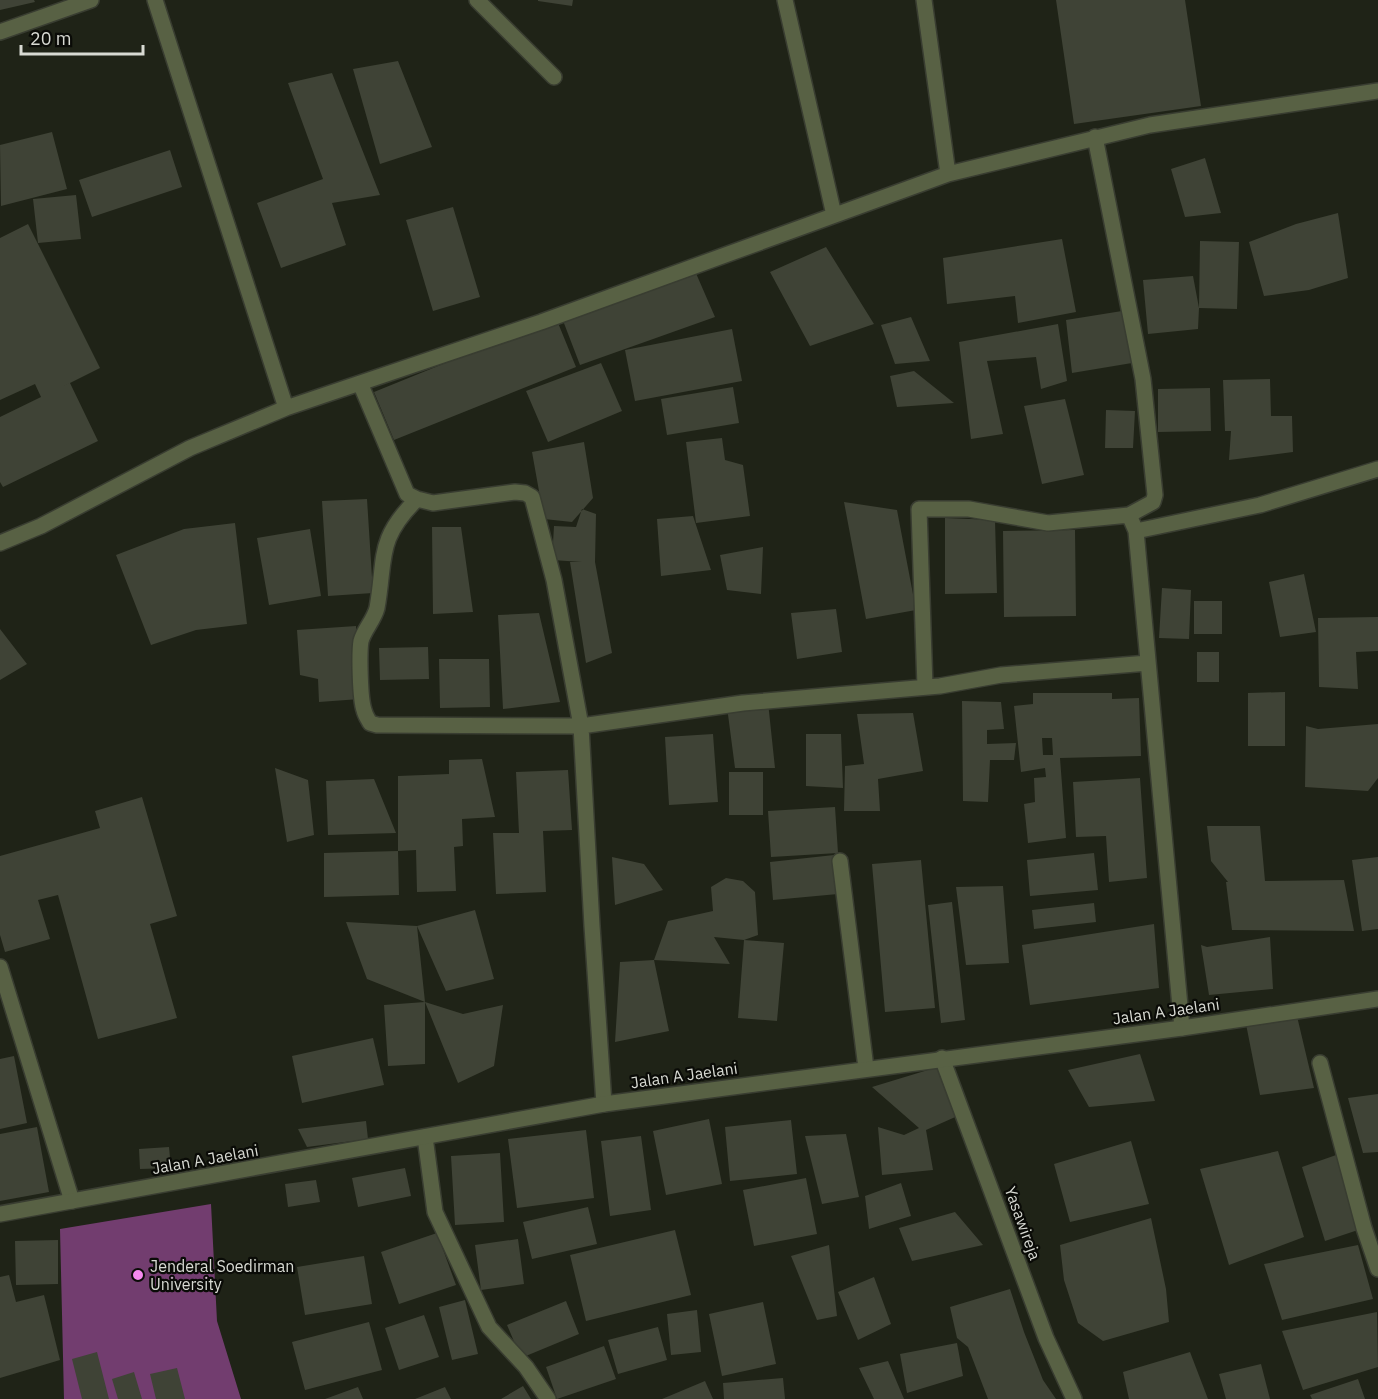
<svg xmlns="http://www.w3.org/2000/svg" width="1378" height="1399" font-family="'IBM Plex Sans',sans-serif">
<style>
.forest{fill:#723d6f}
.building{fill:#3f4336;fill-rule:evenodd}
.lines{fill:none;stroke-linecap:round;stroke-linejoin:round}
.minor-casing{stroke:#393d31;stroke-width:18}
.tertiary-casing{stroke:#393d31;stroke-width:18}
.minor{stroke:#586144;stroke-width:15}
.tertiary{stroke:#586144;stroke-width:15}
.poi-dot{fill:#f589ef;stroke:#0a0b07;stroke-width:2}
.labels{text-anchor:middle;dominant-baseline:central;stroke-width:4.5;stroke-linejoin:round;paint-order:stroke}
.street-label{font-size:16px;fill:#d8dad3;stroke:#0a0b07}
.poi-label{font-size:16px;fill:#d8dad3;stroke:#0a0b07;text-anchor:start}
</style>
<rect width="100%" height="100%" fill="#1f2317"/>
<path class="forest" d="M211 1204 217 1321 241 1399H64L60 1229Z"/>
<path class="building" d="M0 0H34L35 2 0 10Z
M538 0H573L572 6 538 1Z
M1056 0H1185L1201 106 1074 124Z
M398 61 432 147 380 164 353 69Z
M332 73 380 195 332 203 346 245 281 268 257 203 323 179 288 83Z
M52 132 67 189 1 206 0 145Z
M170 150 182 187 92 217 79 180Z
M1205 158 1221 213 1185 217 1171 169Z
M76 195 81 239 38 243 33 199Z
M453 207 480 297 433 311 406 220Z
M1338 213 1348 278 1309 290 1264 296 1249 242 1296 224Z
M28 224 100 368 64 386 70 383 98 441 3 487 0 482V417L41 397 35 384 0 400V238Z
M1062 239 1076 312 1018 323 1015 296 947 304 943 258Z
M1200 241 1239 242 1237 309 1199 308Z
M826 247 874 324 810 346 770 272Z
M695 271 715 317 580 365 562 318Z
M1193 276 1199 308 1198 329 1148 334 1143 280Z
M1122 311 1132 363 1072 373 1066 320Z
M911 317 930 361 895 364 881 325Z
M556 318 576 367 394 440 374 392Z
M1058 324 1067 381 1041 389 1036 357 987 361 1003 434 971 439 959 342Z
M732 329 742 381 635 401 625 350Z
M601 363 622 411 548 442 526 391Z
M914 371 954 403 897 407 890 376Z
M1270 379 1271 416H1292L1293 452 1229 460 1231 431H1225L1223 380Z
M733 387 739 423 667 435 661 399Z
M1210 388 1211 431 1158 432V389Z
M1065 399 1084 475 1042 484 1024 406Z
M1106 410 1135 411 1133 448H1105Z
M722 438 725 460 743 465 750 516 696 523 686 442Z
M584 442 593 498 572 522 544 519 532 452Z
M367 499 373 593 328 596 322 501Z
M844 502 897 510 916 610 866 619Z
M582 509 596 514 595 562 612 653 586 663 570 562H582L552 560 554 526 576 527Z
M693 516 711 570 661 576 657 519Z
M945 518 995 520 997 593 945 594Z
M235 523 247 624 196 630 151 645 116 555 184 529Z
M432 527H461L473 612 433 614Z
M310 529 321 596 269 605 257 538Z
M1075 530 1076 616 1004 617 1003 531Z
M763 547 761 594 727 590 720 555Z
M1304 574 1316 632 1280 637 1269 582Z
M1162 588 1191 590 1189 639 1159 638Z
M1194 601H1222V634H1194Z
M836 609 842 652 797 659 791 613Z
M539 613 560 702 503 709 498 615Z
M1378 617V651L1356 652 1358 689 1319 687 1318 618Z
M356 626 360 699 319 702 318 679 300 675 297 630Z
M0 629 27 664 0 680Z
M428 647 429 679 380 680 379 648Z
M1197 652H1219V682H1197Z
M439 659H489L490 707 440 708Z
M1285 692V746H1248V693Z
M1033 693H1112V699L1139 698 1141 756 1060 758 1066 838 1028 843 1024 804 1035 802 1034 778 1046 777 1045 768 1021 772 1014 706 1033 704ZM1042 738H1052L1053 755H1043Z
M962 701 1001 702 1004 729 987 730V744L1016 743 1014 760H990L988 802 963 801Z
M768 702 775 768H735L727 707Z
M913 713 923 771 878 779 880 811H844L845 766 864 764 857 714Z
M1378 724V778L1368 791 1305 787 1306 726 1318 729Z
M713 734 718 802 669 805 665 737Z
M806 734H841L843 788 806 786Z
M482 759 495 817 462 819 463 846 454 847 456 891 417 892 416 850 398 851V776L449 774V760Z
M275 768 308 780 314 835 287 842Z
M568 770 572 830 543 831 546 892 496 894 493 833H519L516 772Z
M729 772H763V815H729Z
M1140 778 1147 878 1109 882 1106 836 1076 837 1073 782Z
M374 779 396 833 328 835 326 781Z
M142 797 177 916 150 924 177 1018 98 1039 58 895 38 900 50 939 5 952 0 935V856L100 828 95 811Z
M835 807 838 853 771 857 768 811Z
M1207 826H1260L1265 881 1344 880 1354 931 1232 930 1226 882H1228L1211 861Z
M398 851 399 895 324 897V853Z
M1094 853 1098 890 1030 896 1027 860Z
M834 855 838 894 773 900 770 862Z
M612 857 644 864 663 890 615 905Z
M1378 857V929L1362 931 1352 860Z
M921 860 935 1008 885 1012 872 864Z
M726 878 743 881 755 892 758 935 744 940 714 937 730 964 654 960 668 921 713 911 711 887Z
M1003 886 1009 963 966 965 956 887Z
M952 902 965 1020 941 1023 928 905Z
M1094 903 1096 922 1034 929 1032 910Z
M475 910 494 979 446 991 417 926Z
M346 922 417 926 425 1002 367 979Z
M1154 924 1159 988 1030 1005 1022 945Z
M1270 937 1273 989 1209 995 1201 945 1207 947Z
M744 940 784 943 777 1021 738 1018Z
M654 960 669 1031 615 1042 620 962Z
M425 1002V1064L388 1066 384 1005Z
M425 1002 463 1014 503 1005 494 1066 458 1083Z
M1296 1012 1314 1088 1260 1095 1245 1019Z
M373 1038 384 1085 302 1103 292 1056Z
M1140 1054 1155 1101 1089 1107 1068 1070Z
M14 1056 27 1123 0 1129V1059Z
M941 1066 962 1114 926 1130 933 1170 882 1175 878 1127 904 1135 919 1128 872 1087Z
M1378 1094V1152L1363 1153 1348 1098Z
M709 1119 722 1184 666 1195 653 1131Z
M791 1120 797 1174 730 1181 725 1127Z
M366 1121 368 1139 307 1147 298 1129Z
M37 1127 49 1192 0 1201V1134Z
M586 1130 594 1198 517 1208 508 1139Z
M846 1134 859 1197 822 1204 805 1136Z
M641 1136 651 1210 610 1216 601 1141Z
M1131 1141 1149 1204 1070 1222 1054 1164Z
M169 1147 171 1168 140 1169 139 1149Z
M1278 1151 1304 1237 1229 1265 1200 1169Z
M500 1153 504 1222 455 1225 451 1156Z
M1339 1154 1361 1229 1325 1241 1302 1167Z
M405 1168 411 1196 358 1207 352 1178Z
M806 1178 817 1234 754 1246 743 1190Z
M316 1180 320 1202 288 1207 285 1184Z
M901 1183 911 1216 869 1229 865 1196Z
M588 1207 597 1244 532 1259 523 1222Z
M955 1212 983 1245 912 1261 899 1228Z
M1151 1218 1166 1289 1169 1322 1103 1341 1078 1323 1064 1280 1060 1245Z
M675 1230 691 1295 586 1321 570 1255Z
M437 1233 456 1285 399 1304 381 1252Z
M518 1239 524 1284 481 1290 475 1245Z
M58 1240V1284L16 1285 15 1241Z
M829 1245 837 1316 817 1320 791 1256Z
M1358 1245 1373 1299 1282 1320 1264 1264Z
M364 1256 372 1304 305 1315 297 1267Z
M9 1275 16 1302 44 1295 60 1360 0 1378V1277Z
M874 1277 891 1324 858 1340 838 1292Z
M1010 1289 1024 1332 1043 1380 1056 1399H988L968 1347 957 1338 950 1307Z
M465 1300 478 1354 452 1360 439 1307Z
M566 1301 579 1334 521 1358 507 1325Z
M763 1302 776 1364 722 1376 709 1314Z
M697 1310 701 1352 671 1355 667 1314Z
M1377 1312 1378 1367 1303 1390 1282 1331Z
M424 1315 439 1357 399 1370 385 1328Z
M369 1322 382 1370 305 1390 292 1342Z
M658 1327 667 1360 618 1374 608 1340Z
M957 1343 963 1376 907 1393 900 1354Z
M604 1346 616 1379 557 1399 546 1367Z
M97 1352 109 1399H82L72 1359Z
M1190 1352 1208 1399H1129L1123 1372Z
M888 1361 904 1399H874L859 1368Z
M1261 1364 1270 1399H1226L1219 1374Z
M177 1368 185 1399H156L150 1374Z
M134 1372 142 1399H118L112 1379Z
M783 1378 785 1399H724L723 1383Z
M1358 1379 1365 1399H1312L1310 1395Z
M705 1381 713 1399H662Z
M523 1386 531 1399H501Z
M358 1387 363 1399H325Z
M445 1387 451 1399H415Z"/>
<g class="lines">
<defs>
<path id="minor" d="M155 0 286 408
M477 0 554 77
M785 0 834 215
M924 0 948 174
M0 32 91 0
M1095 137 1143 379 1155 495 1153 502 1129 515
M360 383 407 494 417 499 433 503 515 492 525 493 532 497 554 580 581 726 592 926 604 1104
M417 499C376 540 386 557 377 608 374 620 364 630 361 641 359 653 360 699 364 710 365 715 368 719 370 723L377 725 581 726 743 703 940 686 1001 675 1148 663
M1136 531 1260 505 1378 469
M0 543 41 526 190 448 286 408 541 322 948 174 1150 125 1378 91
M925 687 919 509H969L1048 523 1129 515 1136 531 1182 1028
M840 861 866 1068
M0 967 72 1201
M942 1058 1046 1338 1074 1399
M1320 1063 1364 1228 1378 1269
M425 1137 435 1212 489 1327 526 1367 548 1399"/>
<path id="tertiary" d="M0 1214 604 1104 1182 1028 1378 999"/>
</defs>
<use href="#minor" class="minor-casing"/>
<use href="#tertiary" class="tertiary-casing"/>
<use href="#minor" class="minor"/>
<use href="#tertiary" class="tertiary"/>
</g>
<circle class="poi-dot" cx="138" cy="1275" r="6"/>
<g class="labels">
<g class="street-label">
<text transform="translate(1166 1011) rotate(-8)">Jalan A Jaelani</text>
<text transform="translate(684 1075) rotate(-8)">Jalan A Jaelani</text>
<text transform="translate(205 1159) rotate(-10)">Jalan A Jaelani</text>
<text transform="translate(1023 1223) rotate(70)">Yasawireja</text>
</g>
<g class="poi-label">
<text x="150" y="1266">Jenderal Soedirman<tspan x="150" dy="18">University</tspan></text>
</g>
</g>
<path d="M21 45v9h122v-9" fill="none" stroke="#d8dad3" stroke-width="3"/>
<text x="30" y="45" font-size="18" fill="#d8dad3" stroke="#0a0b07" stroke-width="4.5" paint-order="stroke">20 m</text>
</svg>
